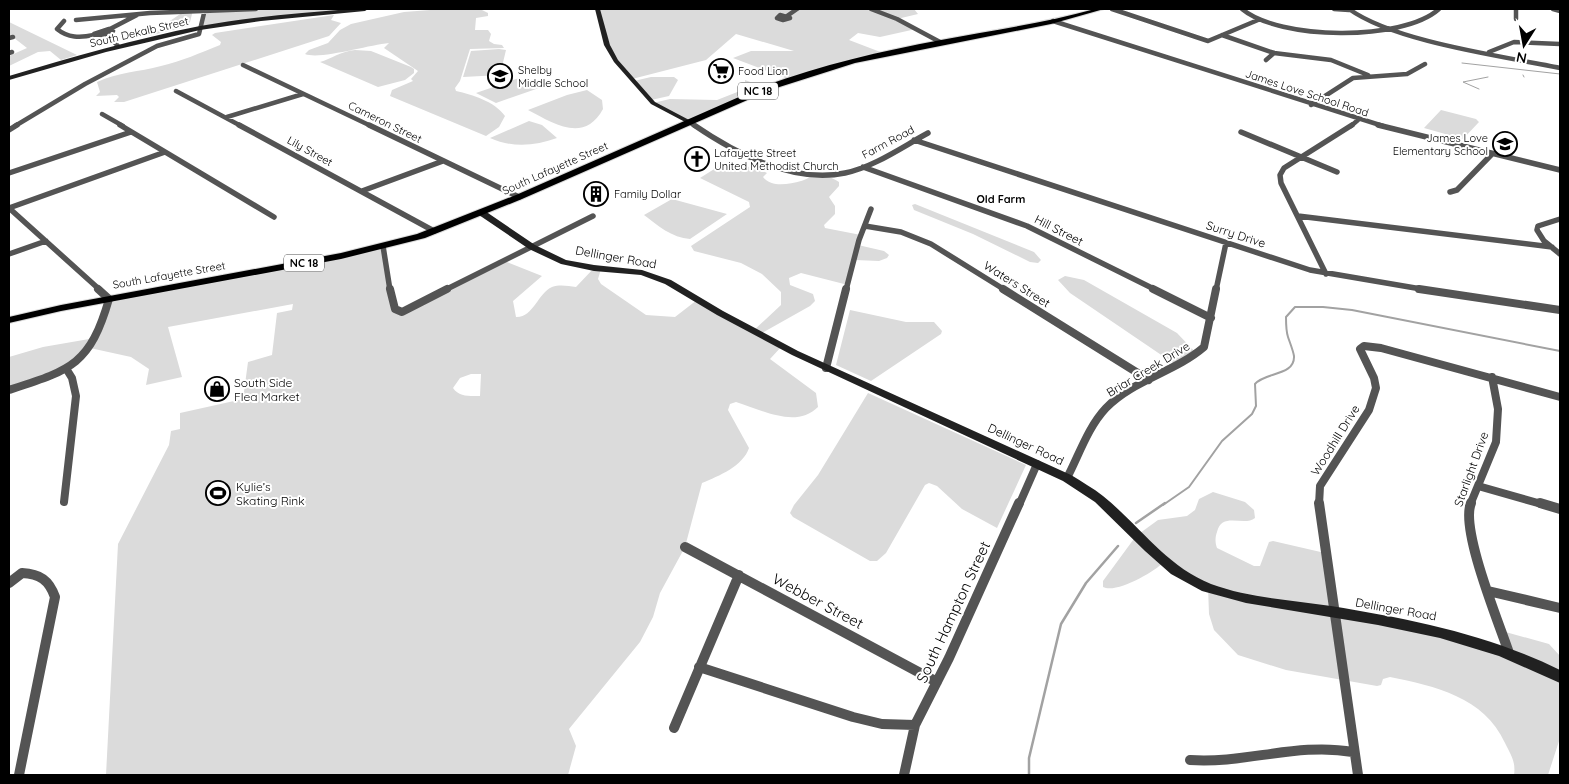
<svg xmlns="http://www.w3.org/2000/svg" width="1569" height="784" font-family="Quicksand,sans-serif">
<style>
.green{fill:#dbdbdb;fill-rule:evenodd}
.lines{fill:none;stroke-linecap:round;stroke-linejoin:round}
.stream-far2{stroke:#a2a2a2;stroke-width:1}
.stream-far1{stroke:#a2a2a2;stroke-width:2}
.stream{stroke:#a2a2a2;stroke-width:2.5}
.primary-casing{stroke:#dbdbdb;stroke-width:2}
.street-far3{stroke:#545454;stroke-width:4.5}
.street-far2{stroke:#545454;stroke-width:5.5}
.street-far1{stroke:#545454;stroke-width:8}
.street{stroke:#545454;stroke-width:10}
.secondary{fill:#212121;fill-rule:evenodd}
.primary{fill:#000;fill-rule:evenodd}
.labels{text-anchor:middle;dominant-baseline:central;stroke-width:4;stroke-linejoin:round;paint-order:stroke}
.far-street-label{font-size:11px;fill:#000;stroke:#fff}
.far-poi-label{font-size:11px;fill:#000;stroke:#fff;text-anchor:start}
.shield{fill:#fff;stroke:#4c4c4c;stroke-width:1}
.shield-label{font-size:11px;font-weight:bold;fill:#000}
.far-neighbourhood-label{font-size:11px;font-weight:bold;fill:#000;stroke:#fff}
.street-label{font-size:12px;fill:#000;stroke:#fff}
.poi-label{font-size:12px;fill:#000;stroke:#fff;text-anchor:start}
.near-street-label{font-size:15px;fill:#000;stroke:#fff}
</style>
<rect width="100%" height="100%" fill="#fff"/>
<path class="green" d="M205 9H365L309 13 201 28Z
M443 9H480L488 13V16L476 18 475 30H488L491 34 489 41 494 44 502 45 504 48 470 49 460 81 455 88 456 91C473 95 494 101 505 116L499 127 486 136 390 96 392 90 413 81 411 79 418 71 384 48 389 43C368 45 320 60 305 54L309 50 328 43 340 30 351 24 404 12Z
M597 9H914L918 14 897 19 916 29 880 37 858 33 849 40 883 53 788 79 733 58 751 51H794L736 34 706 60 632 79 616 61Z
M186 10H193L189 26 148 36Z
M334 15 331 20 341 23 329 36 124 102H114L119 97 117 95 96 96 100 92 97 82C118 72 139 72 161 66 182 61 200 53 220 45L221 42 212 35 215 33Z
M9 22 77 55 61 60 50 51 38 52 9 66V56L27 48 9 34Z
M499 49 506 50 500 75 463 77 471 51Z
M355 50 371 51 411 67 414 69V73L405 80 378 87 320 62C331 59 341 51 355 50Z
M651 77H674L678 80 669 96 651 100 634 81Z
M519 78 539 88 496 103 476 93Z
M745 80 767 88 689 122 653 103 670 99 717 100 745 89Z
M587 90 602 100 603 109C584 144 553 123 528 110L567 95Z
M1441 110 1476 119 1479 122 1463 139 1424 128Z
M529 121 542 125 557 138C535 146 512 148 490 138Z
M719 166 755 167 767 173 763 177C772 188 789 184 801 181 806 180 810 176 816 175 824 174 832 178 839 182V186L829 197 835 206V214L824 225 825 228 861 235 858 245 884 251 889 255 887 258 879 261 855 260 848 285 801 273 789 278 790 285 813 294 815 301 810 306 760 334 782 346 770 359 816 393 818 407C796 429 762 410 736 402L730 404 728 410 749 448C743 466 719 476 702 483L685 547 660 593 653 617 640 642 569 729 576 746 568 775H106L118 544 169 445 171 431 180 429V413L243 399 248 362 272 355 277 313 292 310 293 304 168 327 182 377 146 385 149 369 131 357 90 348 84 358 9 390V357L43 347 95 338 109 299 383 246 392 302 400 311 502 260 542 276 513 301 516 317C533 318 538 293 552 287 560 284 568 286 576 287L594 268 601 269 598 279 601 284 646 315 675 317 697 300 753 331 781 305V292L762 274 741 263 694 251 691 246 750 207 749 202 700 178ZM471 374H481L480 396C469 396 459 397 453 388L460 378Z
M672 199 727 214 690 239C672 238 657 225 644 215Z
M915 204 1034 252 1041 260 1038 263 1030 262 973 234 914 210 912 205Z
M1065 276 1084 280 1177 333 1197 354 1179 367 1070 293 1058 280Z
M850 310 906 322H934L942 331 941 334 871 381 836 365Z
M868 393 1026 465 997 528 962 509 937 486 929 483 925 485 886 553 877 561H870L793 517 790 513 794 505 818 475Z
M1213 492 1245 502 1254 510 1255 518C1244 527 1222 511 1217 532 1215 537 1215 543 1217 548L1254 566H1260L1269 542 1273 541 1325 553 1333 612 1509 652 1502 631 1549 644 1560 656V738L1548 775H1514C1516 762 1511 755 1505 743 1484 697 1435 686 1390 677L1383 679 1381 685 1377 686 1286 670 1238 655 1214 630 1209 614 1208 587 1164 562C1154 572 1116 594 1103 587V581L1136 536 1158 520 1187 516 1195 510 1199 499Z"/>
<g class="lines">
<path class="stream-far2" d="M1462 63 1560 74
M1523 75 1524 77
M1479 89 1463 82 1488 77"/>
<path class="stream-far1" d="M1163 505 1189 487 1222 441 1252 414 1256 406 1255 384C1265 372 1295 376 1294 356 1293 350 1290 343 1288 337 1286 331 1286 324 1286 317L1295 307H1323L1352 310 1560 351"/>
<path class="stream" d="M1136 523 1165 503
M1029 775V758L1061 624 1086 583 1118 546"/>
<defs>
<path id="primary" d="M1095 9H1104L1051 24 855 63 770 90 522 199 425 238 341 259 61 311 9 323V317L61 305 341 253 417 234 516 195 764 86C822 65 881 51 941 40 993 30 1045 23 1095 9Z"/>
</defs>
<use href="#primary" class="primary-casing"/>
<path class="street-far3" d="M871 9 897 19 940 42
M1112 9 1208 41 1258 20
M1242 9C1279 40 1402 42 1439 9
M1334 9 1349 10
M1349 9C1395 42 1502 56 1560 68
M1516 9V19
M1553 9 1560 11
M780 15 790 18 783 20 777 18Z
M787 16 797 9
M76 20 150 13 256 9
M64 21 57 29C68 38 80 38 94 35
M1053 21 1383 126
M109 29 113 31 101 35 94 34Z
M110 29 137 15
M106 34 118 46
M1222 35 1274 53 1331 60 1368 75
M9 38 13 37
M1489 52 1514 42 1560 44
M9 53 12 52
M1266 60 1274 53
M243 65 371 126
M176 91 241 126
M1311 105 1353 78 1407 74 1425 64
M102 114 123 126
M227 117 303 94
M689 122 695 126
M15 126 85 84 157 46 199 34 205 9
M1351 126 1358 120"/>
<path class="street-far2" d="M120 125 274 217
M239 125 434 231
M369 125 519 197
M694 125C735 153 793 184 845 173 874 167 902 147 928 133
M1378 125 1560 170
M9 130 17 125
M1241 132 1337 172
M914 140 1310 270 1427 290
M863 167 1027 226 1156 290
M9 173 131 132
M362 191 443 161
M1450 192 1457 190 1492 154
M9 208 100 290
M9 208 165 152
M1298 216 1552 247
M1560 219 1538 226 1537 230 1544 241 1560 254
M865 226 901 232 931 244 1005 290
M383 246 390 290
M9 254 46 241
M1326 274 1281 183 1280 175 1284 168 1352 125
M445 290 593 216
M846 290 859 240 871 209
M1216 290 1226 243"/>
<path class="street-far1" d="M390 289 395 309 402 312 447 289
M1003 289 1149 380
M1153 289 1211 318
M1419 289 1560 310
M826 368 846 289
M9 390C71 370 90 365 109 299L98 289
M1067 478C1079 455 1088 427 1106 408 1133 380 1175 372 1204 347L1216 289
M1478 486 1545 505
M64 502 76 396 72 378 67 370
M1019 505 1037 464
M1319 505 1320 486 1369 410 1376 388 1374 378 1360 349 1364 346 1381 348 1560 397
M1470 505 1496 442 1498 409 1492 377"/>
<path class="street" d="M1319 503 1358 775
M1471 503C1460 529 1499 623 1509 653
M1540 503 1560 509
M685 547 937 682
M9 583 22 573C40 574 49 580 55 597L19 775
M1488 591 1560 608
M699 667 853 717 882 724 915 725
M674 728 739 575
M1190 760C1245 764 1298 742 1353 752
M904 775 915 725 949 658 1019 503"/>
<path class="secondary" d="M350 9H368L365 11 261 21 200 30 106 52 9 80V76C72 57 135 39 200 26 249 17 300 13 350 9Z
M595 9H600L610 45 618 60 655 102 691 121V123H687L651 104 614 62 604 45Z
M479 211H485L535 245 566 260 594 265 642 270 671 280 723 311 798 351 1071 475C1082 482 1093 488 1103 496 1139 525 1166 566 1211 584 1249 598 1291 600 1331 606 1410 619 1487 634 1560 670V683L1499 656 1440 638 1378 625 1246 603 1202 591 1171 574 1145 551 1095 502 1063 481 792 355 717 315 665 284 641 275 594 271 561 264 529 249 479 215Z"/>
<use href="#primary" class="primary"/>
</g>
<defs>
<symbol id="supermarket-ring" viewBox="-11 -11 22 22"><circle r="9.5" fill="#fff" stroke="#000" stroke-width="1.5"/><path d="M-6-5.5h2.5l.6 2H6L4.5 2H-2.5L-4.4-4H-6ZM-1.5 3.2a1.3 1.3 0 1 0 .1 0ZM3 3.2a1.3 1.3 0 1 0 .1 0Z" fill="#000"/></symbol>
<symbol id="school-ring" viewBox="-11 -11 22 22"><circle r="9.5" fill="#fff" stroke="#000" stroke-width="1.5"/><path d="M0-5L7-2L0 1L-7-2ZM-4 1L0 2.5L4 1V4Q0 6-4 4Z" fill="#000"/></symbol>
<symbol id="church-ring" viewBox="-11 -11 22 22"><circle r="9.5" fill="#fff" stroke="#000" stroke-width="1.5"/><path d="M-1.2-6h2.4v3.5h3.3v2.4h-3.3V6h-2.4V-.1h-3.3v-2.4h3.3Z" fill="#000"/></symbol>
<symbol id="building-ring" viewBox="-11 -11 22 22"><circle r="9.5" fill="#fff" stroke="#000" stroke-width="1.5"/><path d="M-4-6H4V6H1V3H-1V6H-4ZM-2.5-4.3h1.7v1.8h-1.7ZM.8-4.3h1.7v1.8H.8ZM-2.5-1h1.7V.8h-1.7ZM.8-1h1.7V.8H.8Z" fill="#000"/></symbol>
<symbol id="shop-ring" viewBox="-11 -11 22 22"><circle r="9.5" fill="#fff" stroke="#000" stroke-width="1.5"/><path d="M-5-2.5h2.3a2.7 3.5 0 0 1 5.4 0H5L5.5 6h-11ZM-1.5-2.5h3a1.5 2.3 0 0 0-3 0Z" fill="#000"/></symbol>
<symbol id="stadium-ring" viewBox="-11 -11 22 22"><circle r="9.5" fill="#fff" stroke="#000" stroke-width="1.5"/><path d="M0-5a6.5 5 0 1 0 0 10a6.5 5 0 1 0 0-10ZM-3.5-1.8h7v3.6h-7Z" fill="#000"/></symbol>
</defs>
<g fill-rule="evenodd">
<use href="#supermarket-ring" x="707" y="57" width="28" height="28"/>
<use href="#school-ring" x="486" y="62" width="28" height="28"/>
<use href="#school-ring" x="1491" y="130" width="28" height="28"/>
<use href="#church-ring" x="683" y="145" width="28" height="28"/>
<use href="#building-ring" x="582" y="180" width="28" height="28"/>
<use href="#shop-ring" x="203" y="375" width="28" height="28"/>
<use href="#stadium-ring" x="204" y="479" width="28" height="28"/>
</g>
<g class="labels">
<g class="far-street-label">
<text transform="translate(139 32) rotate(-13)">South Dekalb Street</text>
<text transform="translate(1307 93) rotate(18)">James Love School Road</text>
<text transform="translate(385 122) rotate(26)">Cameron Street</text>
<text transform="translate(888 142) rotate(-28)">Farm Road</text>
<text transform="translate(310 151) rotate(29)">Lily Street</text>
<text transform="translate(555 168) rotate(-24)">South Lafayette Street</text>
<text transform="translate(169 275) rotate(-10)">South Lafayette Street</text>
</g>
<g class="far-poi-label">
<text x="518" y="70">Shelby<tspan x="518" dy="13">Middle School</tspan></text>
<text x="738" y="71">Food Lion</text>
<text x="1488" y="138" text-anchor="end">James Love<tspan x="1488" dy="13">Elementary School</tspan></text>
<text x="714" y="153">Lafayette Street<tspan x="714" dy="13">United Methodist Church</tspan></text>
<text x="614" y="194">Family Dollar</text>
</g>
<g class="shield">
<rect x="738" y="82.5" width="40" height="17" rx="4"/>
<rect x="284" y="254.5" width="40" height="17" rx="4"/>
</g>
<g class="shield-label">
<text x="758" y="91">NC 18</text>
<text x="304" y="263">NC 18</text>
</g>
<g class="far-neighbourhood-label">
<text x="1001" y="199">Old Farm</text>
</g>
<g class="street-label">
<text transform="translate(1059 230) rotate(27)">Hill Street</text>
<text transform="translate(1236 234) rotate(18)">Surry Drive</text>
<text transform="translate(616 257) rotate(10)">Dellinger Road</text>
<text transform="translate(1017 284) rotate(32)">Waters Street</text>
<text transform="translate(1148 369) rotate(-31)">Briar Creek Drive</text>
<text transform="translate(1335 440) rotate(-58)">Woodhill Drive</text>
<text transform="translate(1026 444) rotate(25)">Dellinger Road</text>
<text transform="translate(1471 469) rotate(-70)">Starlight Drive</text>
<text transform="translate(1396 609) rotate(10)">Dellinger Road</text>
</g>
<g class="poi-label">
<text x="234" y="382">South Side<tspan x="234" dy="14">Flea Market</tspan></text>
<text x="236" y="486">Kylie’s<tspan x="236" dy="14">Skating Rink</tspan></text>
</g>
<g class="near-street-label">
<text transform="translate(818 601) rotate(28)">Webber Street</text>
<text transform="translate(953 612) rotate(-65)">South Hampton Street</text>
</g>
</g>
<rect width="1569" height="784" fill="none" stroke="#000000" stroke-width="20"/>
<g transform="translate(1524 45) rotate(191)" stroke="#ffffff" stroke-width="4" paint-order="stroke">
<path d="M0-4L9 19L0 12L-9 19Z" fill="#000000"/>
<text y="-8" font-size="14" font-weight="bold" text-anchor="middle" fill="#000000">N</text>
</g>
</svg>
